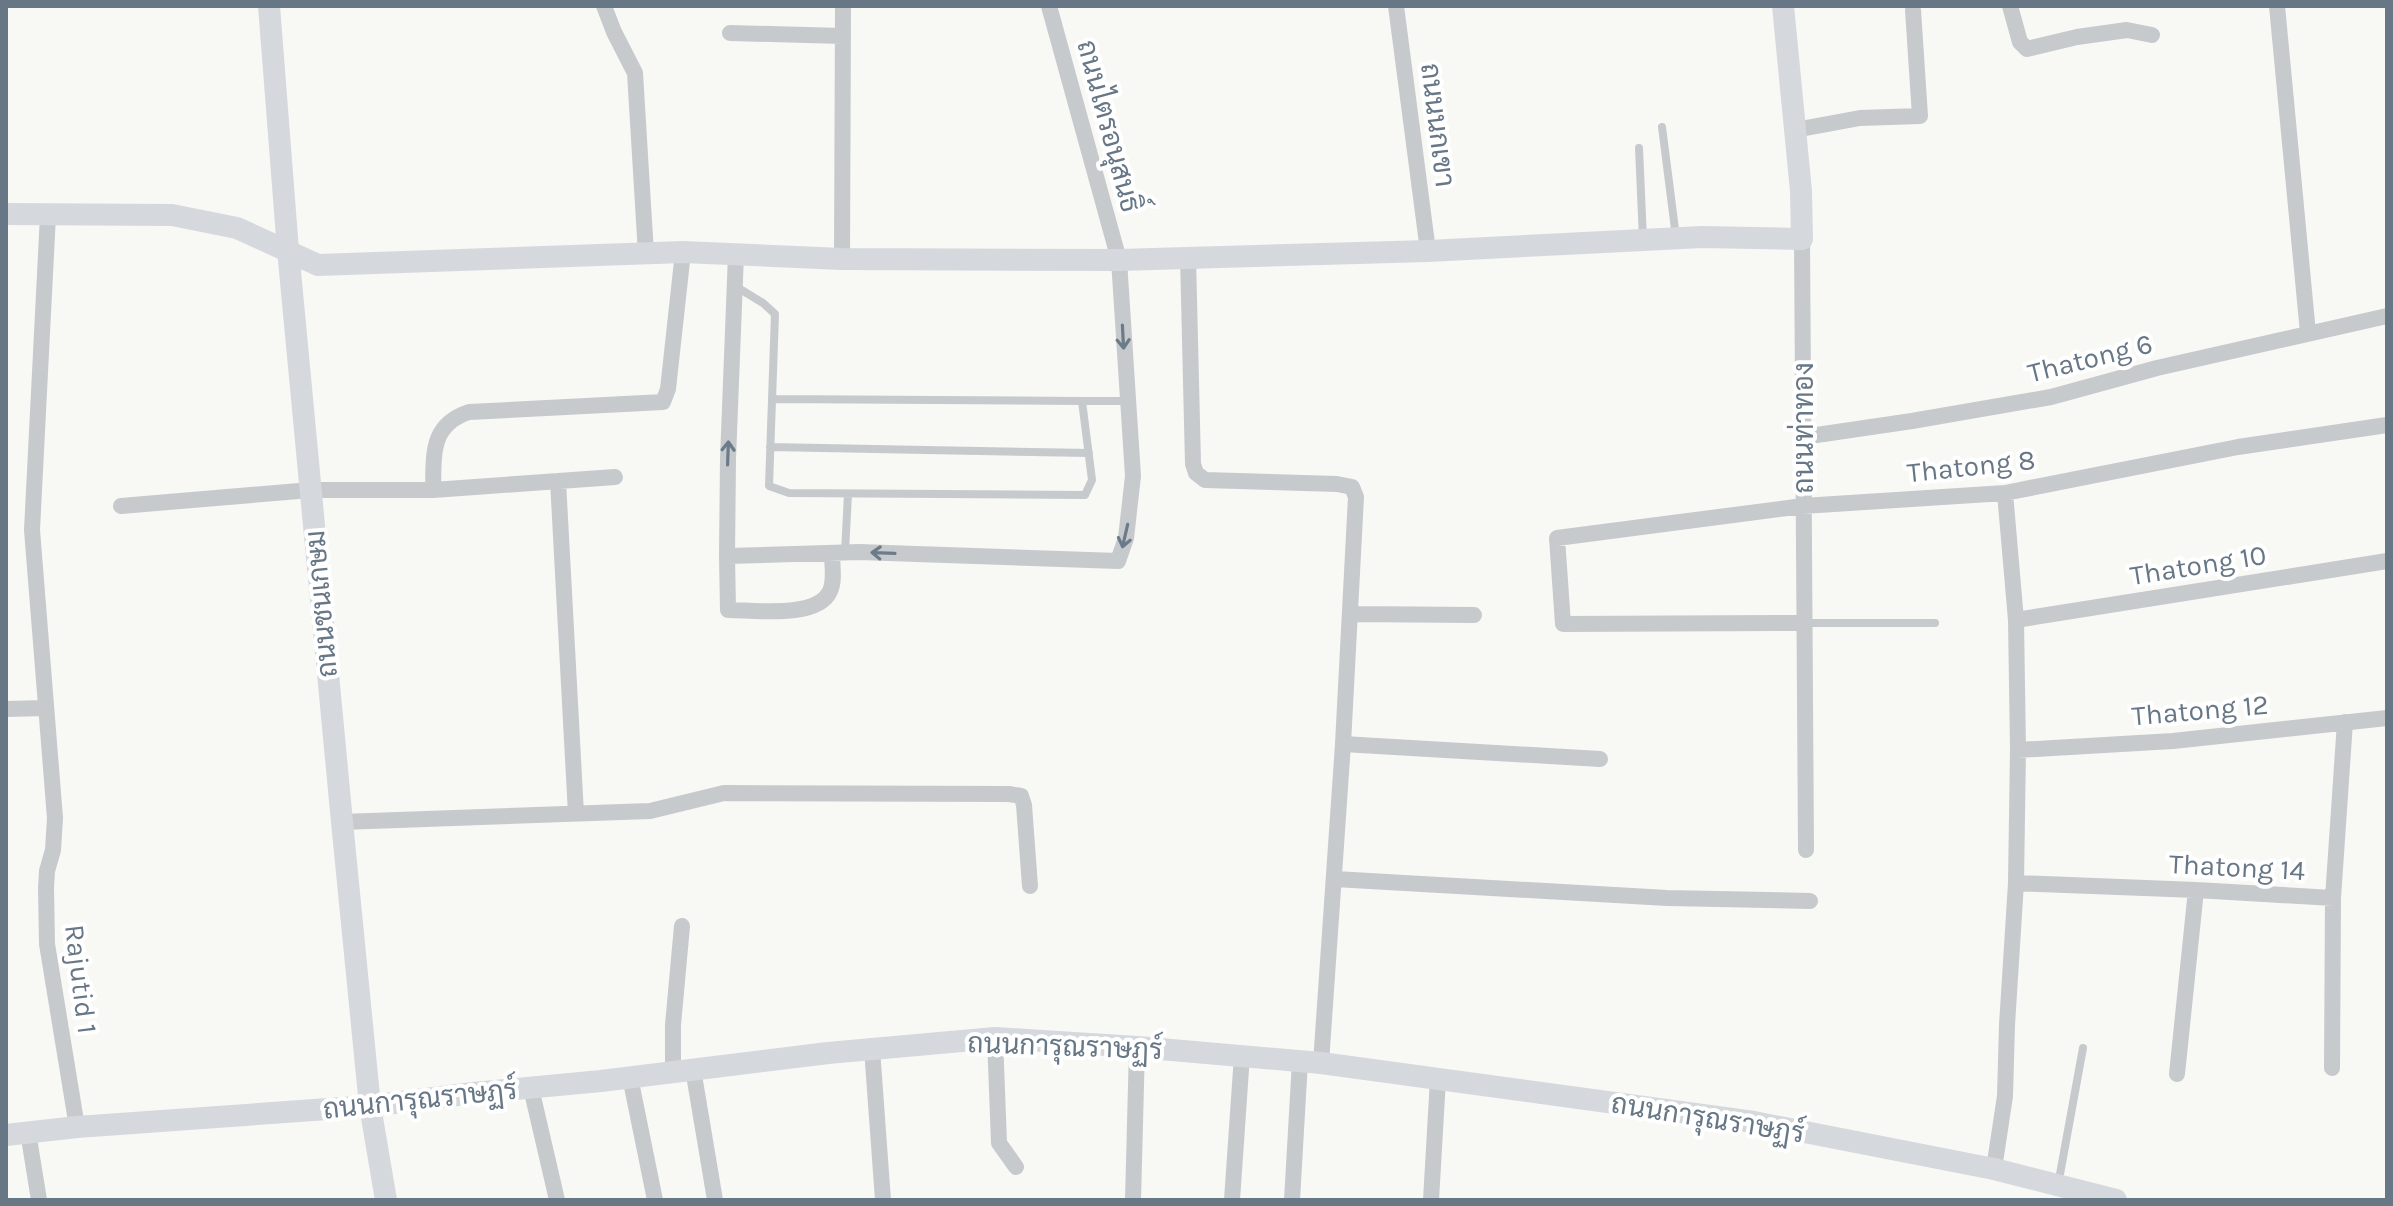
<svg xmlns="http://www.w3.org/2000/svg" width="2393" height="1206" font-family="Karla,Sarabun,sans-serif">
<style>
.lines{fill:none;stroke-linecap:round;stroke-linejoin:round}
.lane{stroke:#c6cacd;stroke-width:8}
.street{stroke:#c6cacd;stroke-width:16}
.secondary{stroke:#d5d9dd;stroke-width:22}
.oneway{stroke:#6c7b8a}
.labels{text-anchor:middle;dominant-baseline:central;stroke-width:8;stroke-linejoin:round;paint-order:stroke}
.street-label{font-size:28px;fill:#677786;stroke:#fff}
</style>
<rect width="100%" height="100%" fill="#f8f8f5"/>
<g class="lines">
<path class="lane" d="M1662 127 1676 237
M1639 148 1643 239
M735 286 763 303 775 314 769 486 789 493 1085 495 1092 480 1082 401 772 399
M1082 401H1127
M770 447 1089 453
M845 552 848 494
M1805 623H1935
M2058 1185 2083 1048"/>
<path class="street" d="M604 6 614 32 635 73 646 254
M1396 6 1428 251
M2010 6 2020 42 2027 49 2077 37 2127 30 2152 35
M2277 6 2308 333
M730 33 843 36
M1795 130 1860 118 1920 116 1913 10
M48 215 32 530 55 818 53 850 47 871 46 888 47 944 77 1127
M1802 239 1806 850
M736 254 728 459 727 556 859 552 1118 561 1126 538 1133 476 1119 260 1049 6
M1188 257 1193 464 1196 473 1205 480 1337 484 1352 487 1356 497 1343 744 1321 1063
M842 259 843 6
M1803 437 1912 421 2051 397 2157 368 2387 316
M558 481 576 814
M433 490C434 454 430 425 469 412L663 402 668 389 683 252
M121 506 311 490H433L615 477
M727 556 728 610C754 610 818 619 830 591 835 581 832 565 832 553
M1350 614 1474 615
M2016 620 2387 561
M1805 623 1563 624 1557 538 1803 506 2005 493 2238 447 2387 425
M6 709 46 708
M1343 744 1600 759
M2018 750 2173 741 2387 718
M342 822 650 811 724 793 1009 794 1021 796 1024 805 1030 886
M1335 879 1667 898 1810 901
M2016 883 2196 890 2333 898 2332 1068
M2333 898 2345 722
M995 1038 999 1143 1016 1167
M872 1049 883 1200
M693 1069 715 1200
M673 1072V1025L682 926
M2177 1074 2196 890
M630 1077 655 1200
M531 1088 557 1200
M28 1132 39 1200
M1994 1169 2005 1096 2007 1025 2016 883 2018 750 2016 620 2005 493
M1133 1200 1137 1047
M1232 1200 1242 1055
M1292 1200 1300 1061
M1431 1200 1438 1079"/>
<path class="secondary" d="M269 6 288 250 342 822 370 1106 386 1200
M6 214 172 215 237 228 318 265 683 252 842 259 1119 260 1428 251 1702 237 1802 239 1801 191 1783 6
M6 1135 77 1127 370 1106 473 1093 601 1081 828 1053 995 1038 1137 1047 1321 1063 1754 1122 1994 1169 2116 1200"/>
</g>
<defs><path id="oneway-shaft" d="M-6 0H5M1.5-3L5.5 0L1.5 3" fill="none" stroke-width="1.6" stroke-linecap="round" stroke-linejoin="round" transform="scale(2)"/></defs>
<g class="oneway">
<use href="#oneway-shaft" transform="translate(1123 337) rotate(87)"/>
<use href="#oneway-shaft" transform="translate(728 453) rotate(-88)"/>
<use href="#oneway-shaft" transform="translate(1125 536) rotate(103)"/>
<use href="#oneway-shaft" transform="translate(883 553) rotate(-178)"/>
</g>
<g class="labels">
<g class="street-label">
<text transform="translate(1438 125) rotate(83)">ถนนนกเขา</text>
<text transform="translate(1109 126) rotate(75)">ถนนไตรอนุสนธิ์</text>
<text transform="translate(2090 358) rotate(-14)">Thatong 6</text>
<text transform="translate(1803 428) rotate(-90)">ถนนท่าทอง</text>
<text transform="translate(1971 466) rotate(-6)">Thatong 8</text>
<text transform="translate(2198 565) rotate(-9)">Thatong 10</text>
<text transform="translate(321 604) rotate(-95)">ถนนชนเกษม</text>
<text transform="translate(2200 710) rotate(-5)">Thatong 12</text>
<text transform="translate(2237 867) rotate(3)">Thatong 14</text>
<text transform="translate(81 979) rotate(83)">Rajutid 1</text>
<text transform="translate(1065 1046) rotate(2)">ถนนการุณราษฏร์</text>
<text transform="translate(420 1099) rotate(-6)">ถนนการุณราษฏร์</text>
<text transform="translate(1708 1118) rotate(9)">ถนนการุณราษฏร์</text>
</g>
</g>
<rect width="2393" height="1206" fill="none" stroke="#677786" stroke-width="16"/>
</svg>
